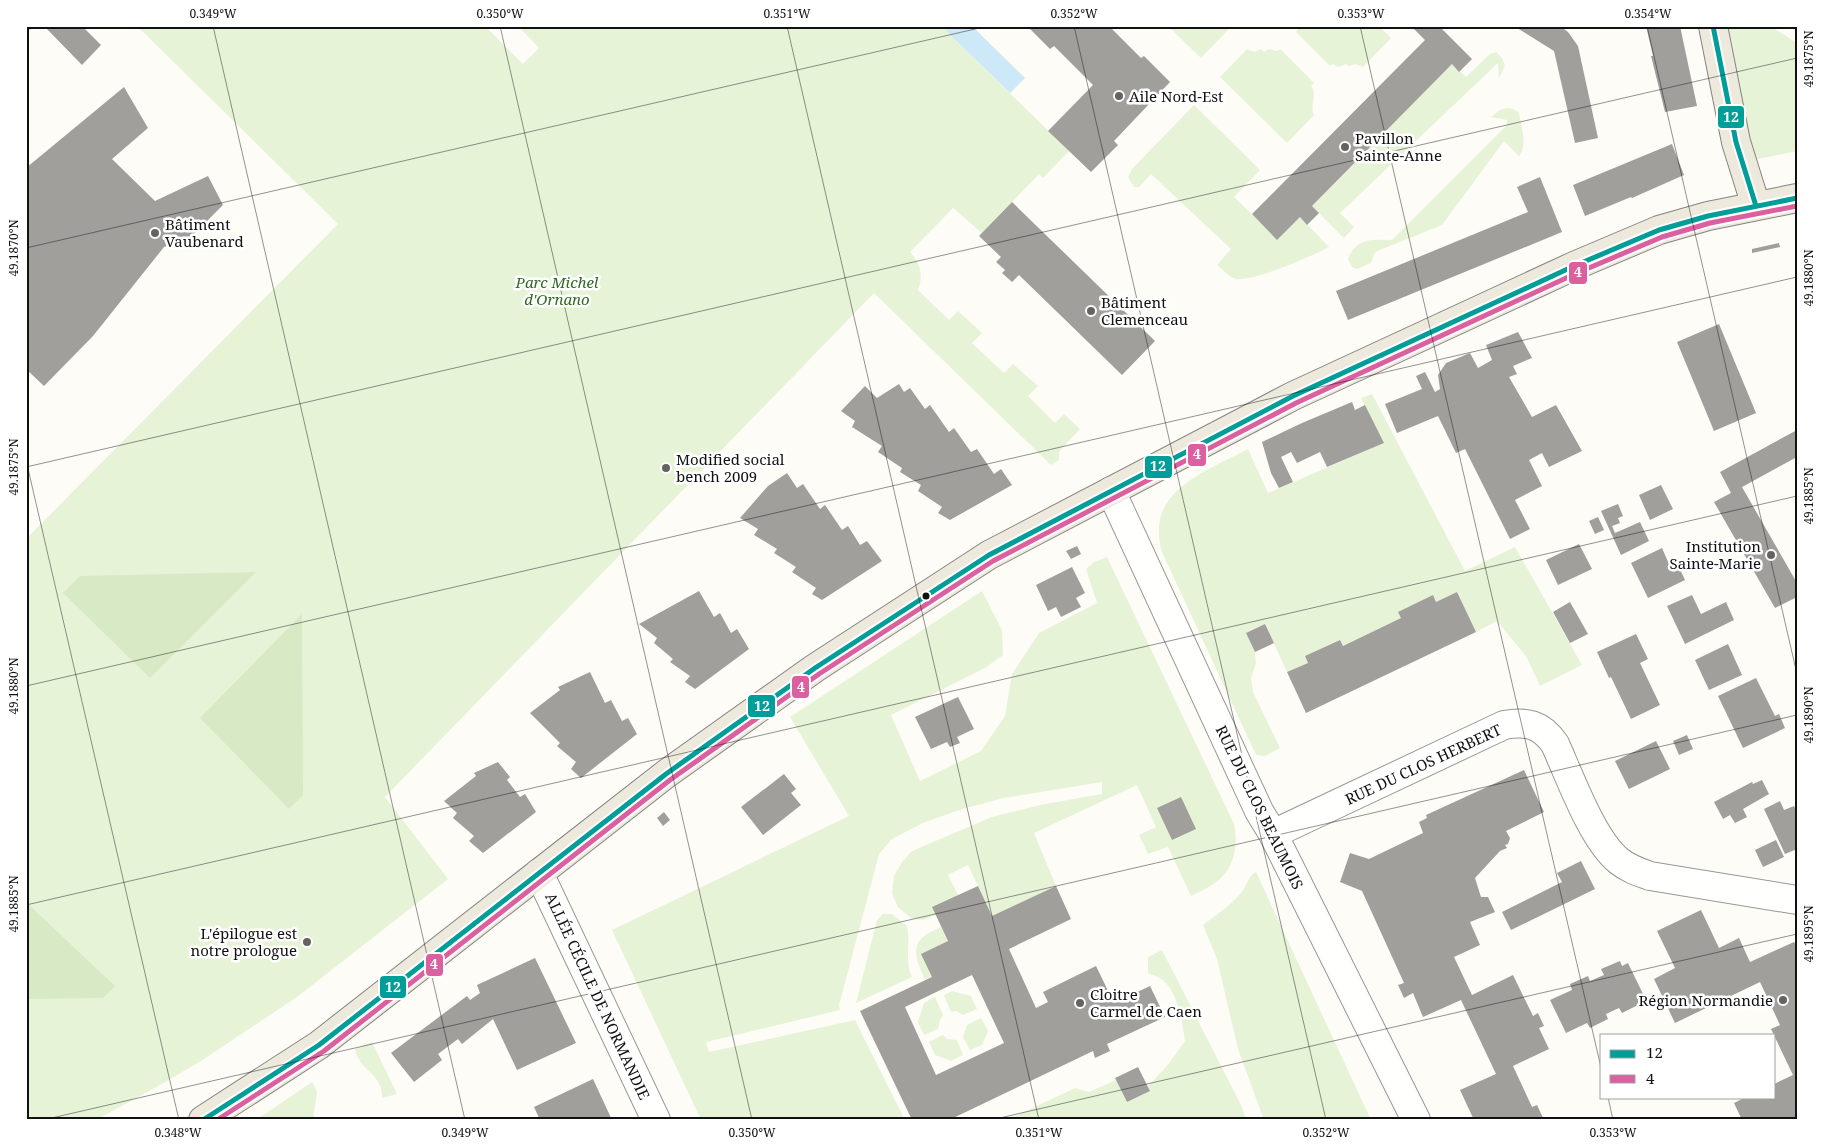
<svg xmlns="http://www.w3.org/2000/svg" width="1823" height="1146" font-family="'Noto Serif',serif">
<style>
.green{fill:#e7f3d7}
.forest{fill:#d8eac5}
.water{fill:#cde8f7}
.building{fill:#a19f9c;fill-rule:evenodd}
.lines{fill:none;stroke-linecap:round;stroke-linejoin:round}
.minor-casing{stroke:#979795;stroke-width:30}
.major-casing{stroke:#858482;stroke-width:30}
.minor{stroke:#fffffe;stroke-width:28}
.major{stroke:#ede9dc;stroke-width:28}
.bus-1-casing{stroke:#fff;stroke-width:9}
.bus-2-casing{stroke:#fff;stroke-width:9}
.bus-1{stroke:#009d99;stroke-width:5}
.bus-2{stroke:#dc5f9f;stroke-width:5}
.ticks{fill:none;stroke:#111;stroke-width:1;stroke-opacity:0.45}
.poi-dot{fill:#646362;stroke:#fff;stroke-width:2}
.bus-dot{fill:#111;stroke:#fff;stroke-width:2}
.labels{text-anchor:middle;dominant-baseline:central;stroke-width:5;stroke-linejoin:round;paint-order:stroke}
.poi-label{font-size:15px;fill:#111;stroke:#fff;text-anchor:start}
.park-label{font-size:15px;font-style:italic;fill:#2f6b1f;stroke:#fff}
.street-label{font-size:15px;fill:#111;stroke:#fff}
.line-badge{stroke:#fff;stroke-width:2}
.badge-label{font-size:14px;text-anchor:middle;font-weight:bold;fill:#fff}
.neatline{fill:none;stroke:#111;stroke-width:2}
.ticks-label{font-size:12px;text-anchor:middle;fill:#111}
</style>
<rect width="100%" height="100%" fill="#fdfcf7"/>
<path class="green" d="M137 26H485L523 64 539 48 518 26H948L946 31 1069 151 1043 178 1039 174 982 233 953 208 910 252C920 263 924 275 918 290L949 320 958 311 982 333 972 343 1004 373 1013 364 1038 386 1028 396 1055 423 1064 414 1080 429 1060 450 1059 453V460L1051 465 874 293 385 797 448 879 297 997 201 1061 160 1085 96 1120H26V539L338 224Z
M1168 26H1226L1228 30 1201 58Z
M1296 26H1379L1391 38 1363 67 1356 64 1349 66 1346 64 1338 67 1333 64 1330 66 1296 32 1298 29Z
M1727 26H1770L1797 43V151L1758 159 1752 157Z
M1247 49 1255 52 1261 49 1264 52 1269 49 1277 51 1280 49 1314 83 1311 86C1318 96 1309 104 1314 115L1287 143 1220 77Z
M1496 52 1502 58 1505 66 1499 78 1498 63 1340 213 1354 227 1344 238 1312 206 1452 64 1466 77 1490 54Z
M1194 105 1260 170 1234 197 1277 239 1300 217 1329 247C1312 256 1253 282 1236 279 1229 277 1223 270 1217 265L1231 249 1151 174 1139 187H1134L1128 177 1132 169Z
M1507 108 1513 109 1519 113C1521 126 1528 146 1519 156L1504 141 1442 225 1375 252 1371 263 1357 269 1352 267 1348 259C1357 237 1372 240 1392 240L1507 125V120L1491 117 1500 110Z
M1372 394 1465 571 1515 547 1582 665 1540 686 1526 656 1497 621 1476 632 1457 592 1436 602 1433 596 1401 618 1343 646 1340 640 1305 656 1308 663 1287 672 1265 624 1246 633 1255 652 1256 663 1251 678 1253 692 1280 748 1265 756 1256 755 1162 552C1144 491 1205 472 1248 449L1268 493 1384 443 1361 398Z
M1107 557 1234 824C1239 845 1234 870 1215 883 1208 888 1199 892 1191 896L1168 847 1148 854 1139 835 1156 827 1137 785 1034 833 1056 886 992 916 968 865 948 875 958 895 936 915 923 920 911 918 898 907 892 894 894 876 902 862 912 851 992 817 1045 804 1102 794V782L1004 798 962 809 923 823 892 839 879 854 841 998 839 1005 840 1010 706 1042 709 1052 855 1020 905 1120H701L612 930 849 816 790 717 982 591 1002 630 1003 655 985 668 891 715 920 781 981 751 1005 716 1012 674 1039 633 1097 603 1086 569 1094 562Z
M1256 872 1371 1120H1264L1238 1049 1217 959 1203 925C1216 915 1230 906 1240 894 1247 887 1247 877 1256 872Z
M883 914H892L907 926C911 944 904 960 912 977L856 1003 877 920Z
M941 927 948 941 922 954 932 977 925 980C912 951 910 940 941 927Z
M1162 950 1242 1107 1246 1120H1007L1075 1088 1089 1092 1116 1080 1127 1102 1150 1091 1148 1086 1167 1066 1185 1041C1182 1022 1178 993 1163 980 1159 977 1153 975 1148 973V957Z
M952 991 971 996 977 1009 963 1015 956 1011 951 1012 944 995Z
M935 997 943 1015 940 1020 938 1029 924 1035 918 1022 924 1003Z
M981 1018 988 1031 982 1045 970 1050 963 1037 967 1025Z
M943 1035 947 1039 957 1040 963 1055 951 1061 935 1055 929 1042Z
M372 1042 397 1094 382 1098C382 1095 382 1090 380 1086 374 1070 360 1070 355 1049Z
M312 1082 317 1092 313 1120H256Z"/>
<path class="forest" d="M256 572 150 678 63 593 80 576Z
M302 614 303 795 289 809 200 718Z
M26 902 115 986 103 998 26 999Z"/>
<path class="water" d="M948 26H972L1025 78 1010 93 946 31Z"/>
<path class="building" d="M44 26H82L101 45 82 65Z
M1027 26H1109L1141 58 1144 56 1170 82 1114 141 1118 145 1091 172 1048 131 1093 85 1054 46 1050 49Z
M1411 26H1439L1472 59 1459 72 1452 64 1312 206 1319 213 1307 225 1300 217 1277 240 1252 214 1425 40Z
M1514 26H1560L1568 32 1578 46 1598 138 1575 143 1554 51Z
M1646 26H1680L1697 106 1665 112 1651 56H1653Z
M124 87 148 128 112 159 155 201 208 176 223 205 191 237 164 247 93 336 44 386 26 369V168Z
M1672 144 1684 175 1632 198 1631 197 1585 216 1573 185Z
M1540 177 1562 232 1348 320 1336 291 1528 212 1517 187Z
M1012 202 1155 341 1122 375 1019 275 1012 282 1002 273 1005 270 996 262 1001 257 979 236Z
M1779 243 1780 247 1752 253V249Z
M1719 324 1756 413 1714 431 1677 342Z
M1518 332 1532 358 1513 366 1517 374 1509 377 1532 417 1556 405 1582 451 1549 467 1542 453 1529 460 1542 486 1515 500 1530 529 1510 539 1465 449 1456 453 1438 416 1397 433 1385 404 1422 389 1416 376 1425 372 1435 392 1440 389 1438 375 1446 363 1470 353 1478 368 1492 360 1486 345Z
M899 384 904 392 910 388 925 409 930 405 949 432 954 428 971 452 977 449 994 474 1001 469 1012 485 950 520 938 513 942 507 918 491 921 485 900 472 902 468 878 452 882 446 852 427 855 421 841 411 865 386 877 398Z
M1352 402 1355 410 1365 405 1384 443 1327 467 1320 452 1297 463 1291 452 1281 457 1293 482 1279 488 1271 473 1262 442 1302 423Z
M1797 430V457L1742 487 1797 583V597L1775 608 1714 502 1731 493 1720 472Z
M787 473 797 488 803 484 820 509 825 505 842 530 848 526 860 545 867 541 882 561 822 600 812 594 816 588 792 572 796 567 774 553 777 549 754 535 758 529 740 518 768 486Z
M1661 485 1673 509 1650 520 1639 495Z
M1618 504 1623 516 1618 518 1620 523 1612 526 1615 533 1640 522 1649 541 1621 555 1601 511Z
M1598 517 1604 530 1595 534 1589 521Z
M1579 544 1592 569 1558 585 1546 560Z
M1077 546 1081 554 1071 559 1066 551Z
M1662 548 1669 564 1676 561 1685 580 1648 598 1631 563Z
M1072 567 1085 593 1076 598 1081 607 1061 617 1056 607 1048 611 1036 585Z
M699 591 714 617 720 613 731 633 737 629 749 649 695 689 685 682 690 676 670 662 673 659 654 643 657 638 639 624Z
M1457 592 1476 632 1306 713 1287 672 1308 663 1305 656 1340 640 1343 646 1401 618 1398 612 1433 595 1436 602Z
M1692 595 1701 614 1726 602 1734 620 1685 644 1667 606Z
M1570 602 1588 634 1570 643 1553 612Z
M1265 624 1274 643 1255 652 1246 633Z
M1636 634 1648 659 1640 663 1660 705 1631 719 1611 677 1609 678 1597 652Z
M1728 644 1742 675 1709 690 1695 660Z
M590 672 605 703 611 700 622 721 628 718 637 734 581 778 571 769 576 762 557 746 560 743 530 713 560 690 558 687Z
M1756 678 1775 716 1779 714 1785 728 1743 748 1718 696Z
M958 697 974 729 957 737 960 743 950 747 947 742 931 749 915 717Z
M1687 735 1693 749 1679 755 1673 741Z
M1656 741 1670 769 1629 789 1615 761Z
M498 762 510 777 507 780 520 797 525 794 536 812 483 853 469 841 474 836 453 818 457 813 444 801 476 776 474 773Z
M1524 770 1544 812 1506 831 1510 838 1508 844 1505 845 1507 848 1500 851 1475 878 1481 897H1488L1495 912 1470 922 1480 945 1454 957 1472 995 1513 975 1533 1016 1538 1013 1544 1026 1539 1028 1549 1049 1513 1066 1532 1107 1537 1105 1544 1120H1474L1460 1090 1496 1074 1461 1000 1423 1017 1413 993 1404 998 1398 985 1404 983 1362 891 1340 882 1350 853 1369 859 1423 833 1419 822 1427 818 1426 815Z
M784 774 796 789 791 793 801 805 763 835 741 807Z
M1762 780 1769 794 1743 809 1747 817 1735 823 1730 815 1723 819 1714 802 1752 782 1753 784Z
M1181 797 1196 829 1172 840 1157 808Z
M1780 801 1784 810 1794 806 1797 812V849L1785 854 1764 809Z
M664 812 670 820 663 826 657 818Z
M1776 840 1784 857 1763 867 1755 850Z
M1581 861 1595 889 1511 930 1502 912 1562 882 1557 873Z
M978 886 992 916 1056 886 1071 919 1009 949 1036 1008 1048 1002 1043 992 1096 966 1114 1003 1150 986 1165 1017 1107 1044 1110 1051 1095 1058 1093 1051 949 1120H912L860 1011 932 977 921 954 948 941 932 907ZM972 975 1004 1043 936 1075 905 1007Z
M1701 910 1719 948 1739 938 1750 962 1794 942 1797 947V1120H1742L1734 1103 1746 1097H1774V1084L1793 1075 1771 1029 1780 1025 1760 982 1675 1023 1654 979 1675 968 1657 931Z
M535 958 576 1043 517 1070 493 1019 462 1044 458 1039 438 1054 442 1060 414 1082 391 1053 467 996 470 1000 480 993 477 985Z
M1620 961 1622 966 1628 963 1644 996 1638 999 1640 1004 1622 1013 1619 1008 1606 1014 1608 1019 1590 1028 1587 1023 1566 1033 1550 1000 1572 990 1570 984 1588 976 1590 981 1604 975 1601 969Z
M1138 1067 1150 1091 1127 1102 1115 1078Z
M593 1079 612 1120H540L534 1107Z"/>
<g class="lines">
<defs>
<path id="minor" d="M1111 491 1259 811 1273 834 1416 1120
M1273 834 1504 725C1527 721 1541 724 1555 744 1570 777 1592 839 1619 861 1629 869 1639 872 1650 876L1797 900
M539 873 656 1120"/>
<path id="major" d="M1713 26 1736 142 1756 206
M203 1120 319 1045 666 774 815 668 989 555 1293 396 1574 266 1659 230 1708 216 1797 198"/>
</defs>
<use href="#minor" class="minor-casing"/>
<use href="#major" class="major-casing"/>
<use href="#minor" class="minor"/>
<use href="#major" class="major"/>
<defs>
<path id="bus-1" d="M1713 26 1736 142 1756 206
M203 1120 319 1045 666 774 815 668 989 555 1293 396 1574 266 1659 230 1708 216 1797 198"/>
<path id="bus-2" d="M217 1120 324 1051 670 780 819 674 993 561 1296 403 1577 273 1662 237 1710 223 1797 206"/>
</defs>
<use href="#bus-1" class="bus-1-casing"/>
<use href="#bus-2" class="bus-2-casing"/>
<use href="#bus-1" class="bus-1"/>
<use href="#bus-2" class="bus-2"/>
</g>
<path class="ticks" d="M213 26 465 1120M500 26 752 1120M787 26 1039 1120M1074 26 1326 1120M1360 26 1602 1072M1647 26 1797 674M26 30 40 26M26 248 988 26M26 460 179 1120M26 467 1797 58M26 686 1797 277M26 905 1797 496M1608 1097 1613 1120M43 1120 1797 715M991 1120 1797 934"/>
<g class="poi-dot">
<circle cx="1119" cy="96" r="5"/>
<circle cx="1345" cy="147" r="5"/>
<circle cx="155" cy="233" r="5"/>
<circle cx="1091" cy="311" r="5"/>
<circle cx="666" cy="468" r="5"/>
<circle cx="1771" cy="555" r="5"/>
<circle cx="307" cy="942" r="5"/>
<circle cx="1783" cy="1000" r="5"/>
<circle cx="1080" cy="1003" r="5"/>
</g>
<circle class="bus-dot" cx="926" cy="596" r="4.5"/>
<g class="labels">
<g class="poi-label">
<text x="1129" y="96">Aile Nord-Est</text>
<text x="1355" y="138">Pavillon<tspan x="1355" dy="17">Sainte-Anne</tspan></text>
<text x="165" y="224">Bâtiment<tspan x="165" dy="17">Vaubenard</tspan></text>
<text x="1101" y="302">Bâtiment<tspan x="1101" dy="17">Clemenceau</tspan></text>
<text x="676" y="459">Modified social<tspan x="676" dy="17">bench 2009</tspan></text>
<text x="1761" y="546" text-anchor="end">Institution<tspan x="1761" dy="17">Sainte-Marie</tspan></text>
<text x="297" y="933" text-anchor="end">L'épilogue est<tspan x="297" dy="17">notre prologue</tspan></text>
<text x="1090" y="994">Cloitre<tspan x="1090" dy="17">Carmel de Caen</tspan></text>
<text x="1773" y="1000" text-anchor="end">Région Normandie</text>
</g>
<g class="park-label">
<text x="557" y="282">Parc Michel<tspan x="557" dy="17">d'Ornano</tspan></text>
</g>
<g class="street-label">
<text transform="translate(1423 764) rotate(-25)">RUE DU CLOS HERBERT</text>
<text transform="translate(1260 807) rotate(64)">RUE DU CLOS BEAUMOIS</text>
<text transform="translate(598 996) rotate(65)">ALLÉE CÉCILE DE NORMANDIE</text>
</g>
</g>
<g class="line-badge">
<rect x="1717" y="105" width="28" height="24" rx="5" fill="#009d99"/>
<rect x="1568" y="261" width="20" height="24" rx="5" fill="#dc5f9f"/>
<rect x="1187" y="443" width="20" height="24" rx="5" fill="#dc5f9f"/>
<rect x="1144" y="455" width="29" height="24" rx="5" fill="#009d99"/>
<rect x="791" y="675" width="19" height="24" rx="5" fill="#dc5f9f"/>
<rect x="747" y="694" width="29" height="24" rx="5" fill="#009d99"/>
<rect x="425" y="953" width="19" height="24" rx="5" fill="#dc5f9f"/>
<rect x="379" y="975" width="28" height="24" rx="5" fill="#009d99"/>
</g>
<g class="badge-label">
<text x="1731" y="122">12</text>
<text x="1578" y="277">4</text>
<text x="1197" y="459">4</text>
<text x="1158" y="471">12</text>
<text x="801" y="692">4</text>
<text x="762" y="711">12</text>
<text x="434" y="969">4</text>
<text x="393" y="992">12</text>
</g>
<rect width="1823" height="1146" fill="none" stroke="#ffffff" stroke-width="55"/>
<rect x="1600" y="1034" width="175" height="65" fill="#ffffff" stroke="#a0a0a0"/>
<rect x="1610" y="1050" width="25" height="8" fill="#009d99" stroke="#a0a0a0"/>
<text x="1646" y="1058" font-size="15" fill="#111111">12</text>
<rect x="1610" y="1075" width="25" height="8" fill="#dc5f9f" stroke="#a0a0a0"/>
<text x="1646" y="1084" font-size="15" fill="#111111">4</text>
<rect x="28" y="28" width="1768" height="1090" class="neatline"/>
<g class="ticks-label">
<text x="213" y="18">0.349°W</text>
<text x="500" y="18">0.350°W</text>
<text x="787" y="18">0.351°W</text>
<text x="1074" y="18">0.352°W</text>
<text x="1361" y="18">0.353°W</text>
<text x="1648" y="18">0.354°W</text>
<text transform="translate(1809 59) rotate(-90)" y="4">49.1875°N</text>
<text transform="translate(14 248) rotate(-90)" y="4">49.1870°N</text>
<text transform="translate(1809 278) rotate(-90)" y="4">49.1880°N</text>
<text transform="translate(14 467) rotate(-90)" y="4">49.1875°N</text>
<text transform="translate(1809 496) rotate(-90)" y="4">49.1885°N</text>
<text transform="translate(14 686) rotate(-90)" y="4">49.1880°N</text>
<text transform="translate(1809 715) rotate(-90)" y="4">49.1890°N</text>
<text transform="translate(14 904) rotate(-90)" y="4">49.1885°N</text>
<text transform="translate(1809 934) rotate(-90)" y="4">49.1895°N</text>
<text x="178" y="1137">0.348°W</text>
<text x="465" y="1137">0.349°W</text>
<text x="752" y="1137">0.350°W</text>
<text x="1039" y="1137">0.351°W</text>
<text x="1326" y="1137">0.352°W</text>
<text x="1613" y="1137">0.353°W</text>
</g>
</svg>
